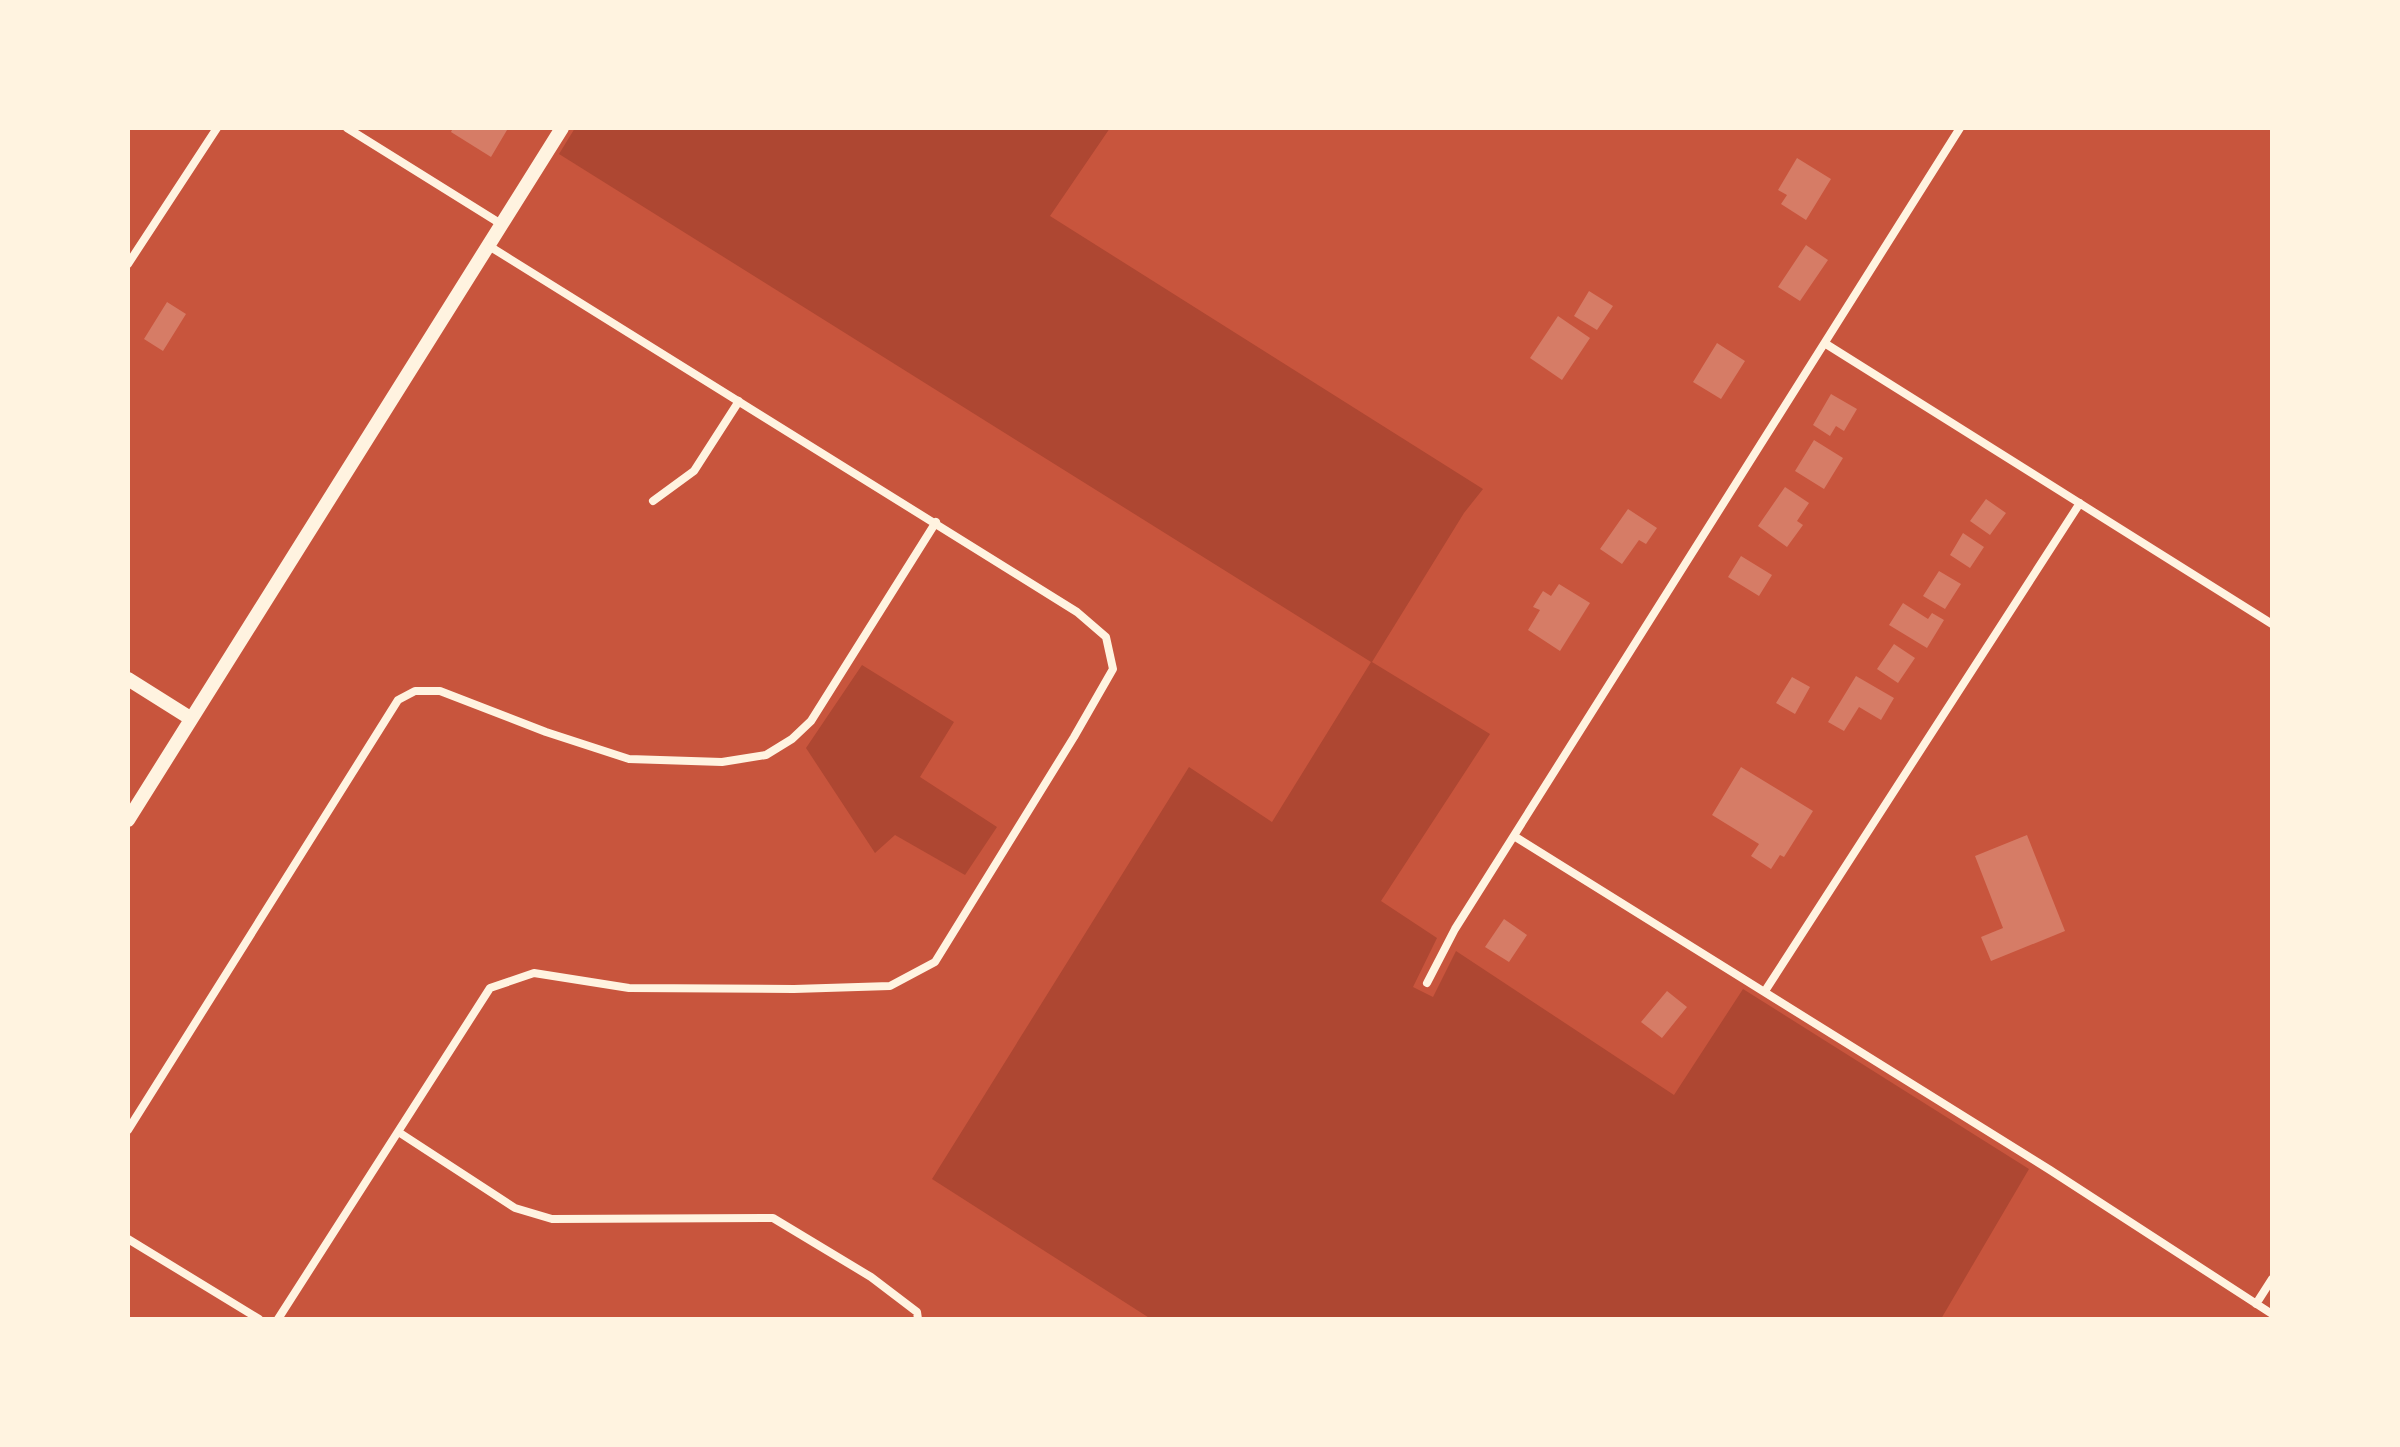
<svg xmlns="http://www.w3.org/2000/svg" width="2400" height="1447" font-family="'Work Sans',sans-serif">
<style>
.green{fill:#ae4732}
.building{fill:#d67c66}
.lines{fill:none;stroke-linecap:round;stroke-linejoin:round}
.minor{stroke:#fff3e0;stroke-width:8}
.tertiary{stroke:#fff3e0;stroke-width:14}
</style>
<rect width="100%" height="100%" fill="#c8553d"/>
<path class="green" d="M575 128H1110L1050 216 1483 489 1464 513 1372 662 1490 734 1381 901 1437 938 1413 987 1433 997 1456 951 1674 1095 1743 989 2029 1169 1941 1319H1151L932 1179 1189 767 1272 822 1371 662 559 154Z
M862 665 954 722 920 777 997 827 965 875 895 835 875 853 806 748Z"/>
<path class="building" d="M453 128H504L507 130 491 157 451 132Z
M1797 158 1831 179 1806 220 1781 204 1787 195 1778 190Z
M1806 245 1828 260 1800 301 1778 287Z
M1589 291 1613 306 1597 330 1574 316Z
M167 302 186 314 163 351 144 339Z
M1558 316 1590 338 1562 380 1530 358Z
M1717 343 1745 361 1721 399 1693 382Z
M1831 394 1857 409 1844 431 1836 426 1830 436 1813 425Z
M1814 440 1843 458 1824 489 1795 471Z
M1785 487 1809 503 1797 521 1803 525 1787 547 1758 526Z
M1986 499 2006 513 1990 535 1970 521Z
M1628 509 1657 528 1646 544 1639 540 1622 564 1600 549Z
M1963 533 1984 547 1970 568 1950 555Z
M1741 556 1772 575 1759 596 1728 577Z
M1939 571 1961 584 1945 609 1923 596Z
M1559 584 1590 603 1560 651 1528 630 1540 610 1533 607 1543 591 1551 596Z
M1903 603 1928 619 1932 613 1944 620 1927 648 1889 625Z
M1894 644 1915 658 1898 683 1877 669Z
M1856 676 1894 698 1881 720 1859 707 1844 731 1828 722Z
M1792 677 1810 687 1795 714 1776 703Z
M1741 767 1813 811 1784 857 1780 855 1771 869 1751 856 1759 844 1712 815Z
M2027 835 2065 931 1991 961 1981 937 2003 928 1975 856Z
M1504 919 1527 935 1509 962 1485 947Z
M1667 991 1687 1007 1662 1038 1641 1022Z"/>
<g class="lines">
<path class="minor" d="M347 128 501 224
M128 264 217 128
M1826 344 2272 624
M653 501 694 471 739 401
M1514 836 2050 1170 2272 1314
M1427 983 1455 929 1960 128
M1765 991 2080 503
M128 1130 398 700 415 691H440L546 732 629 759 722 762 766 755 792 739 811 721 936 522
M400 1133 515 1208 552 1219 773 1218 871 1277 917 1312 918 1319
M128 1239 259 1319
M2256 1304 2272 1279
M278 1319 490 988 534 973 629 988 794 989 890 986 935 962 1074 737 1113 669 1106 637 1077 612 489 246"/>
<path class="tertiary" d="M128 679 190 718
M128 820 562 128"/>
</g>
<rect width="2400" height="1447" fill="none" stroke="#fff3e0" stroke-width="260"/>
</svg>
